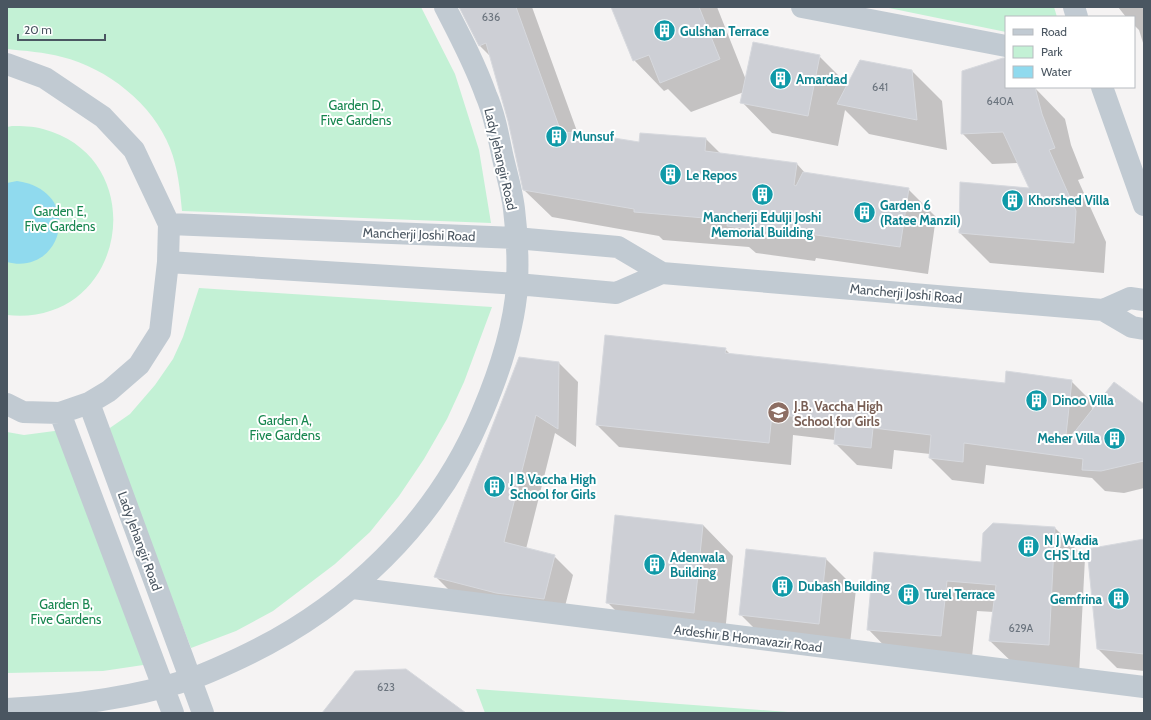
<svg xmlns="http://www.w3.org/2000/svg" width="1151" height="720" font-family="Cabin,sans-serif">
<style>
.green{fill:#c3f1d5}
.water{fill:#90daee}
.shadow{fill:#0003}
.building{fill:#cdcfd5;stroke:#d7d9de}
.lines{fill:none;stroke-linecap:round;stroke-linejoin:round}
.minor{stroke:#c1cad2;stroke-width:22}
.labels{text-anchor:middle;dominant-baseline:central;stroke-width:4;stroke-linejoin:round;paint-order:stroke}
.number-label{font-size:11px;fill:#6b747e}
.culture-label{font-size:13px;font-weight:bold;fill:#0d838f;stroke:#fff;text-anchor:start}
.park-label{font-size:13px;fill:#17864f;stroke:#fff}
.street-label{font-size:13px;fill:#4a5661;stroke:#fff}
.education-label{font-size:13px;font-weight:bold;fill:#785e54;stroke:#fff;text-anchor:start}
</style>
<rect width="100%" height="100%" fill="#f5f3f3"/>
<path class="green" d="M7 7H421L455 74 479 150 491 223 182 211C180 190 178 168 170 148 153 104 107 68 62 57 44 52 25 51 7 49Z
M884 7H1054L1057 17H1006V32Z
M12 126C22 126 33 126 43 129 155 159 126 328 7 315V127Z
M199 288 492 307 464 382 447 419 424 459 399 496 370 532 335 564 273 611 236 631 191 648 107 430 130 414 155 385 173 359 183 337Z
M62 430 150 664 103 671 7 673V432L24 435Z
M476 689 801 713H485Z"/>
<path class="water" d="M17 181C86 191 62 277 7 262V183Z"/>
<path class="shadow" d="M460 7H532L578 134 640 143 706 139 721 154 797 164 806 174 908 189 936 217 928 274 816 258 815 261 756 253 749 247 663 240 659 236 552 217 524 190 509 120 491 57 480 46Z
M612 7H717L746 80 819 56 848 85 912 71 942 101 947 150 869 134 845 110 838 146 772 133 742 102 744 92 691 112 668 89 664 91 634 60Z
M1118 7H1144V46L1139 30 1134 25V17H1126Z
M1006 63V87H1034L1065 119 1071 145 1084 178 1078 180 1106 242 1104 273 990 263 960 233 1031 189 1018 163 992 164 962 133Z
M725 349 731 355 1006 384 1071 381 1093 403 1092 412 1144 405V488L1124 493 1105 491 1092 478 986 465 984 484 952 480 930 458V454L894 450 892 469 857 465 835 443V440L793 435 791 465 619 447 597 425Z
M559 363 578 382 576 447 555 433 526 549 554 556 573 575 562 618 455 596 436 577Z
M703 525 733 556 724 642 637 632 607 602Z
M1055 528 1085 558 1079 675 1021 671 990 641 994 612 977 611 971 666 898 660 868 629 875 553 982 563Z
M1144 540V671L1117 668 1098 649Z
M826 559 856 589 849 653 771 645 740 614Z"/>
<path class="building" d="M459 7H516L561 132 589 134 639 142 640 133 706 138 705 151 797 163 794 185 796 186 803 172 909 188 900 247 788 231V234L727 226 728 220 634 212V209L523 190 508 121 486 43 479 46Z
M611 7H699L720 59 660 83 649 55 633 61Z
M753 42 820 55 808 116 740 103Z
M1003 58H1006V87H1035L1042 114 1055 148 1049 150 1076 211 1074 243 959 233 960 182 1029 188 1003 132 961 134 962 71Z
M860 60 912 70 917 120 837 104Z
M605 335 726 348 725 353 1005 383 1006 371 1072 380 1065 444 1114 382 1144 404V461L1101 471 1082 470 1083 459 964 443 963 462 929 458 931 435 873 428 871 448 834 444 836 421 772 414 769 443 596 425Z
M519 357 559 362 558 429 536 415 504 542 555 555 544 599 496 593 434 577Z
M615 515 703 525 694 613 606 603Z
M993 523 1055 527 1049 645 989 641 996 585 947 581 941 636 867 630 874 552 981 562 983 533Z
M1144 539V654L1097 649 1087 549Z
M746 549 826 558 819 624 739 615Z
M406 669 466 713H322L355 671Z"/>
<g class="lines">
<path class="minor" d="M802 7 1006 46
M1074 7 1077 17
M7 64 45 78 103 117 134 150 169 224 168 262 160 332 139 365 109 391 89 403 60 413 23 412 7 404
M1102 87 1144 205
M169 224 515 238 618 247 662 273 1103 310 1132 327 1144 329
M168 262 517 284 616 293 662 273
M1103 310 1130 298 1144 300
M89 403 203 713
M60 413 173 713
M353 588 1144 687
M7 709C69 706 129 699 188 680 206 674 223 666 240 658 347 608 436 523 482 413 499 373 514 330 517 286 518 262 517 232 514 209 512 191 506 172 502 154 498 134 494 113 486 95 475 64 460 36 445 7"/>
</g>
<defs>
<symbol id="building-disc" viewBox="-11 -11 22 22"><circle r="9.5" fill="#0f9aa8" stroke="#fff"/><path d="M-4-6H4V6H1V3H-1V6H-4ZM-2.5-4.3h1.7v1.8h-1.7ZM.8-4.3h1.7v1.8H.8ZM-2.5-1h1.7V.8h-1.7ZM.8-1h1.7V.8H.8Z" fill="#fff"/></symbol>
<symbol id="school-disc" viewBox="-11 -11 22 22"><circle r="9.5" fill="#8d6e63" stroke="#fff"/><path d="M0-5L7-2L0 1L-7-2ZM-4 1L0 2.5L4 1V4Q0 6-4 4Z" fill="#fff"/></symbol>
</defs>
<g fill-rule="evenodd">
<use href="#building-disc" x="652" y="18" width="25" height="25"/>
<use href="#building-disc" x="768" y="66" width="25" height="25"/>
<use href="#building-disc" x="544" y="124" width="25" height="25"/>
<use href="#building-disc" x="658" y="162" width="25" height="25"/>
<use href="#building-disc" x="750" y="182" width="25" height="25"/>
<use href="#building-disc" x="1000" y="188" width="25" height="25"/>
<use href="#building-disc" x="852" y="200" width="25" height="25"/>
<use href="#building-disc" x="1024" y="388" width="25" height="25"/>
<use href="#school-disc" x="766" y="400" width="25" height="25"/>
<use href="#building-disc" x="1102" y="426" width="25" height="25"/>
<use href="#building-disc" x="482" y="474" width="25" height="25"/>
<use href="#building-disc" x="1016" y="534" width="25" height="25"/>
<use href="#building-disc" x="642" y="552" width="25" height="25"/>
<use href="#building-disc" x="770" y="574" width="25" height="25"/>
<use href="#building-disc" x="896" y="582" width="25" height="25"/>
<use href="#building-disc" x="1106" y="586" width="25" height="25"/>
</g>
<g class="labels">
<g class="number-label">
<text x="491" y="17">636</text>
<text x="880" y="87">641</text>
<text x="1000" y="101">640A</text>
<text x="1021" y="628">629A</text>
<text x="386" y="687">623</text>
</g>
<g class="culture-label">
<text x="680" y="31">Gulshan Terrace</text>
<text x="796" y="79">Amardad</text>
<text x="572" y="136">Munsuf</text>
<text x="686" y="175">Le Repos</text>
<text x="1028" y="200">Khorshed Villa</text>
<text x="880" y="205">Garden 6<tspan x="880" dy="15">(Ratee Manzil)</tspan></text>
<text x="762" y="217" text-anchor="middle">Mancherji Edulji Joshi<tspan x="762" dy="15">Memorial Building</tspan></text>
<text x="1052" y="400">Dinoo Villa</text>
<text x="1100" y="438" text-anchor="end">Meher Villa</text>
<text x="510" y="479">J B Vaccha High<tspan x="510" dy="15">School for Girls</tspan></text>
<text x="1044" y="540">N J Wadia<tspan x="1044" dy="15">CHS Ltd</tspan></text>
<text x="670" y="557">Adenwala<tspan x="670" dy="15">Building</tspan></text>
<text x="798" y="586">Dubash Building</text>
<text x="924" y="594">Turel Terrace</text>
<text x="1102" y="599" text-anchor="end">Gemfrina</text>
</g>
<g class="park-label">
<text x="356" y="105">Garden D,<tspan x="356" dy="15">Five Gardens</tspan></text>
<text x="60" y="211">Garden E,<tspan x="60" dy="15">Five Gardens</tspan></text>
<text x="285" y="420">Garden A,<tspan x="285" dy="15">Five Gardens</tspan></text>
<text x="66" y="604">Garden B,<tspan x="66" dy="15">Five Gardens</tspan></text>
</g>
<g class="street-label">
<text transform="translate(501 159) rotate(77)">Lady Jehangir Road</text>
<text transform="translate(419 234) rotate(2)">Mancherji Joshi Road</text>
<text transform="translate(906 293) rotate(5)">Mancherji Joshi Road</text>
<text transform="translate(140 541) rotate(70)">Lady Jehangir Road</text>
<text transform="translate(748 638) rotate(7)">Ardeshir B Homavazir Road</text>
</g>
<g class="education-label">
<text x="794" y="406">J.B. Vaccha High<tspan x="794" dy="15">School for Girls</tspan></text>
</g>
</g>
<rect width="1151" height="720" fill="none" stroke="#4a5661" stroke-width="16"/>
<rect x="1005" y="16" width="130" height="72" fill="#ffffff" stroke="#b7bbc0"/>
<rect x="1013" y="29" width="20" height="6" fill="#c1cad2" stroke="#b7bbc0"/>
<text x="1041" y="36" font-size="12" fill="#4a5661">Road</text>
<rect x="1013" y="46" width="20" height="12" fill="#c3f1d5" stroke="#b7bbc0"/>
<text x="1041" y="56" font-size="12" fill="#4a5661">Park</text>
<rect x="1013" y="66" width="20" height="12" fill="#90daee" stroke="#b7bbc0"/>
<text x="1041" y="76" font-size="12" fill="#4a5661">Water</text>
<path d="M18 34v6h87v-6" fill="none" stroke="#4a5661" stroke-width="2"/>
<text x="24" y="34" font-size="12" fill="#4a5661" stroke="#ffffff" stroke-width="3" paint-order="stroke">20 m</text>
</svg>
